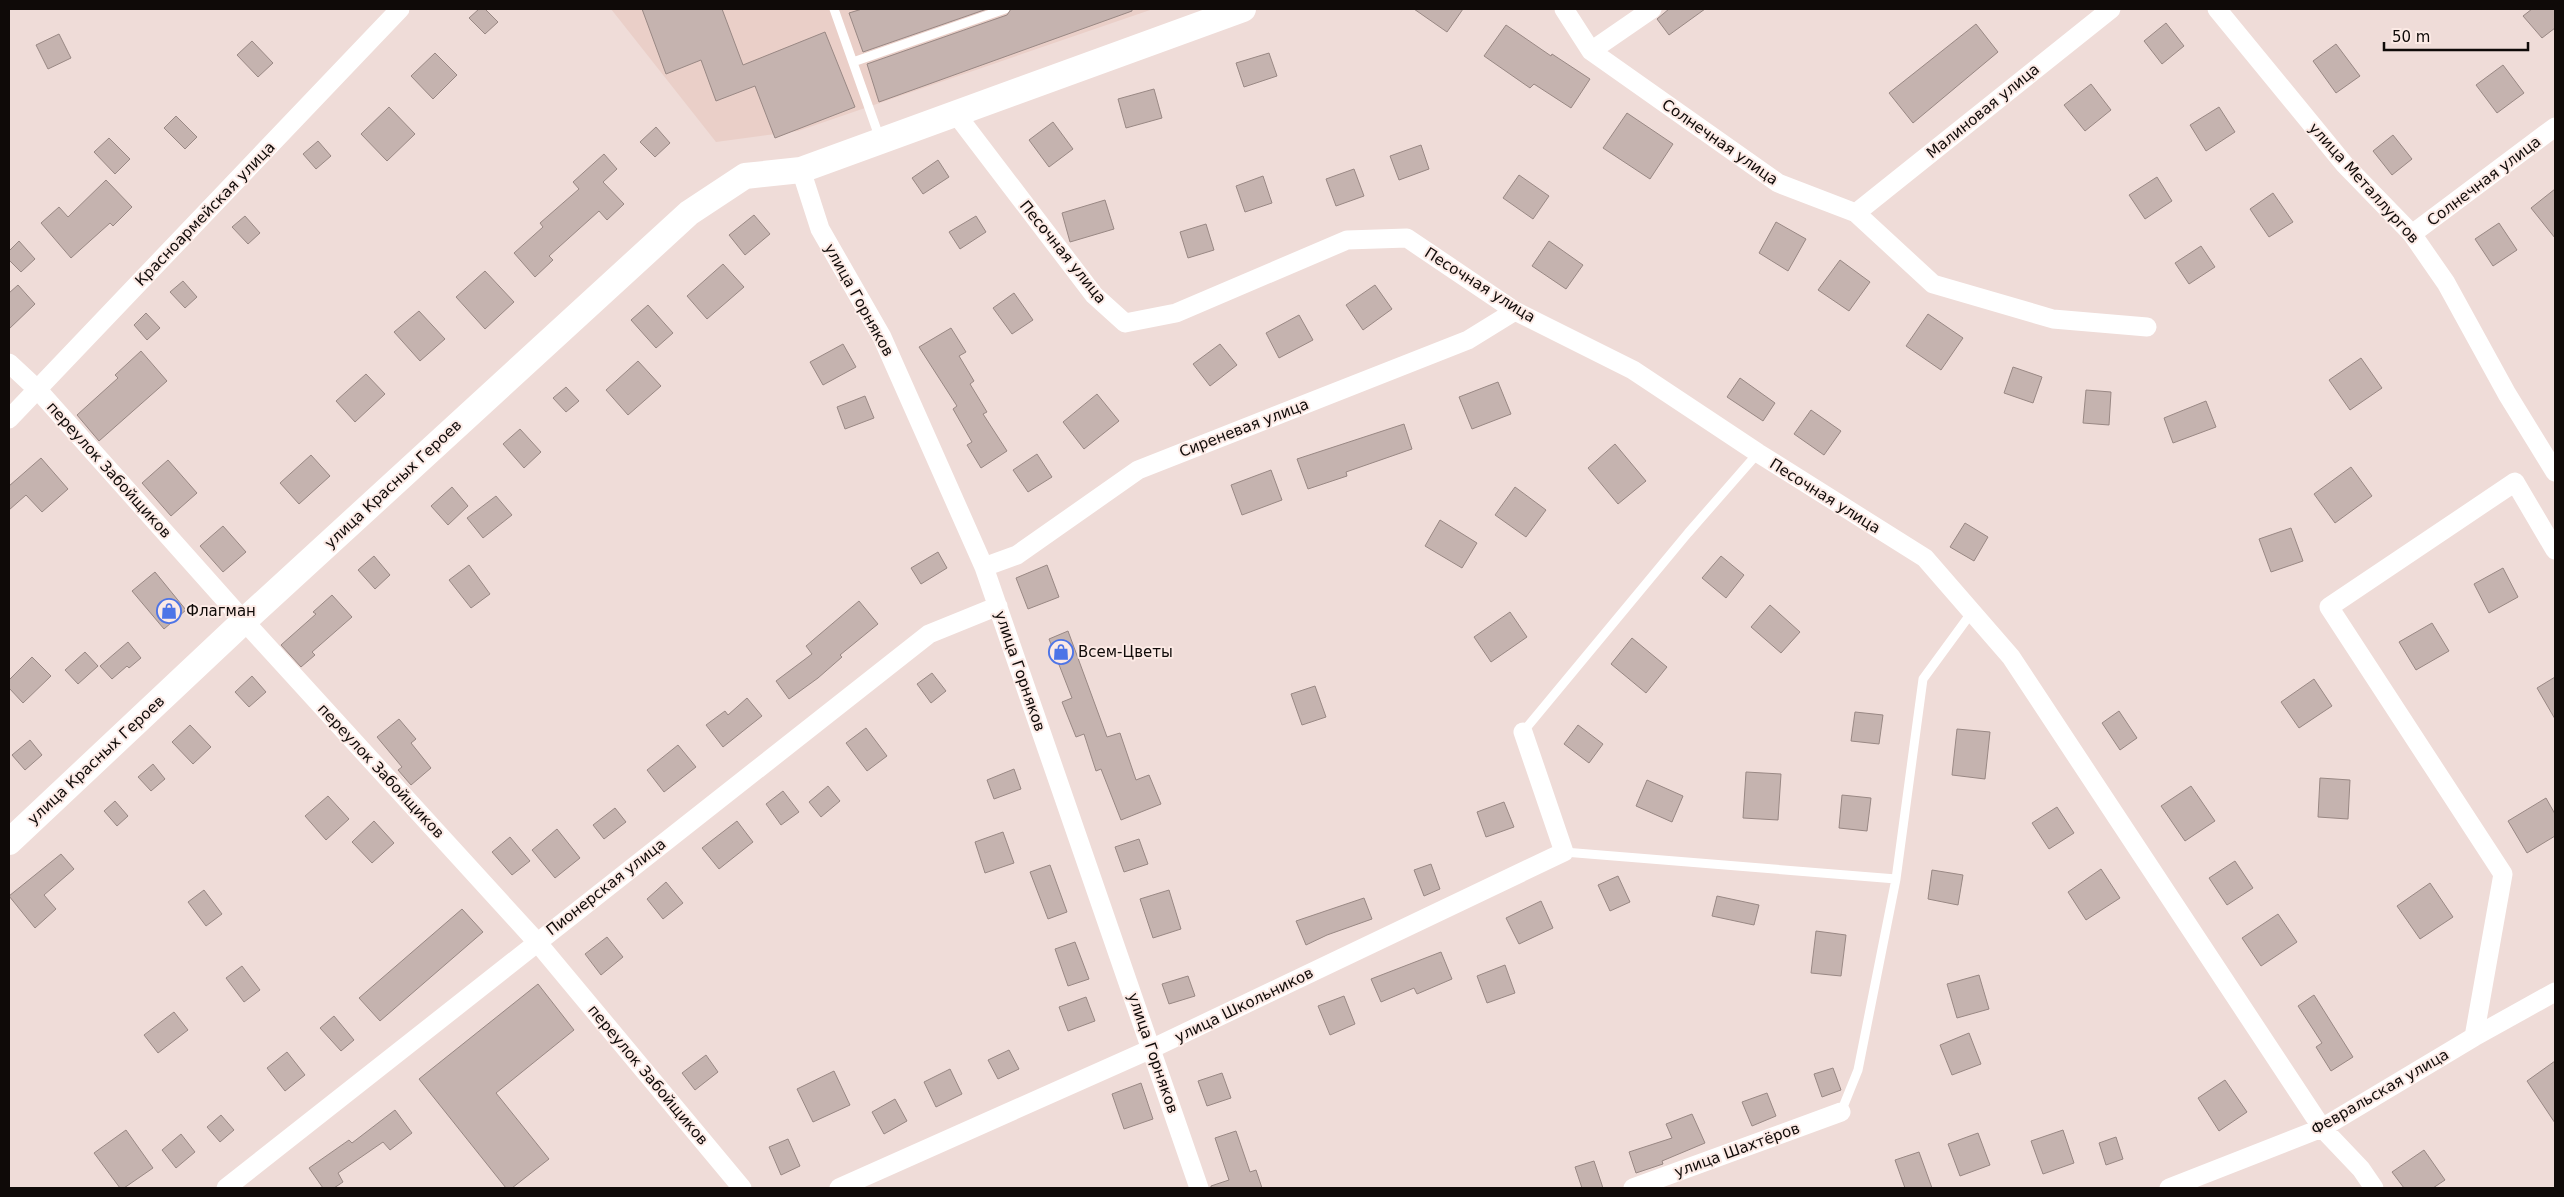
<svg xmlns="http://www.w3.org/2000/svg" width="2564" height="1197" font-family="'DejaVu Sans',sans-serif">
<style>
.built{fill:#eacfc8}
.building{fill:#c5b3af;stroke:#998884}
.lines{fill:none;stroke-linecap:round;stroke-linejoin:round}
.lane{stroke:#fff;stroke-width:9}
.street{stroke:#fff;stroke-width:19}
.secondary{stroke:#fff;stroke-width:26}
.labels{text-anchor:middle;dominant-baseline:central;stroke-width:4;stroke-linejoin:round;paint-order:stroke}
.street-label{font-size:15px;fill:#0f0a08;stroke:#fceae5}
.poi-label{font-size:15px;fill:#0f0a08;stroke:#fceae5;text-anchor:start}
</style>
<rect width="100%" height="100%" fill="#efdcd8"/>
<path class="built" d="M611 9H1153L798 131 716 142Z"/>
<path class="building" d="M479 9H485L498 22 485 34 469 18Z
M642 9H722L743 65 825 32 855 107 775 138 755 86 716 101 701 60 666 74Z
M862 9H987L863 52 849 13Z
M1011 9H1132V11L879 102 867 64 1007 15Z
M1414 9H1463L1447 32Z
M1669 9H1705L1669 35 1657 19Z
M2532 9H2555V28L2542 38 2523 16Z
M2166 23 2184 46 2162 64 2144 41Z
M1976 24 1998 52 1913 123 1889 93Z
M1506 25 1551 56 1552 54 1590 79 1571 108 1534 84 1530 88 1484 56Z
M59 34 71 58 48 69 36 45Z
M252 41 273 63 258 77 237 55Z
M2336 44 2360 76 2336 93 2313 61Z
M435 53 457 75 433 99 411 76Z
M1269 53 1277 76 1244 87 1236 63Z
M2503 65 2524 93 2497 113 2476 85Z
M2091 84 2111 110 2085 131 2064 105Z
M1154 89 1162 118 1126 128 1118 99Z
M389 107 415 134 387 161 361 134Z
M2219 107 2235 132 2206 151 2190 125Z
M1627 113 1673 144 1650 179 1603 148Z
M176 116 197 137 185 149 164 128Z
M1053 122 1073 149 1049 167 1029 140Z
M656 127 670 143 655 157 640 142Z
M2393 135 2412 159 2392 175 2373 151Z
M109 138 130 159 115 174 94 152Z
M318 141 331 156 316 169 303 154Z
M1421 145 1429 169 1399 180 1390 156Z
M604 154 617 169 603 182 624 204 607 220 599 211 549 256 553 260 535 277 514 253 543 227 540 223 579 189 573 182Z
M938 160 949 177 923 194 912 178Z
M1354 169 1364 196 1336 206 1326 179Z
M1519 175 1549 196 1533 219 1503 198Z
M1263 176 1272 203 1245 212 1236 186Z
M2157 177 2172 201 2145 219 2129 195Z
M106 180 132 207 113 226 110 223 71 258 41 223 59 207 68 217Z
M2555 189V238L2531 208Z
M2273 193 2293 222 2269 237 2250 209Z
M1105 200 1114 229 1070 242 1062 213Z
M754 215 770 234 745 255 729 235Z
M245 216 260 233 248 244 232 227Z
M976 216 986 232 960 249 949 232Z
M1776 222 1806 239 1788 271 1759 253Z
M2499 223 2517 250 2493 266 2475 239Z
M1206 224 1214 250 1188 258 1180 232Z
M19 241 35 259 21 272 9 260V251Z
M1549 241 1583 265 1566 289 1532 266Z
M2201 246 2215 267 2189 284 2175 263Z
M1840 260 1870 282 1849 311 1818 290Z
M723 264 744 287 707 319 687 296Z
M485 271 514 302 485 329 456 297Z
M183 281 197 297 185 308 170 292Z
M18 285 35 304 9 329V293Z
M1375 285 1392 309 1363 330 1346 305Z
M1014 293 1033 320 1012 334 993 308Z
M648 305 673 333 656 348 631 320Z
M419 311 445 339 420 361 394 332Z
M146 313 160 328 147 340 134 325Z
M1928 314 1963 338 1941 370 1906 346Z
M1299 315 1313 340 1279 358 1266 333Z
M951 328 966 352 959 356 974 381 970 384 987 412 983 414 1007 451 981 468 967 445 972 442 953 409 957 406 919 347Z
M843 344 856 367 823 385 810 362Z
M1220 344 1237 365 1210 386 1193 364Z
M141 351 167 381 99 441 77 415 118 378 115 375Z
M2361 358 2382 388 2350 410 2329 380Z
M638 361 661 386 628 415 606 390Z
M2013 367 2042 377 2033 403 2004 393Z
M366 374 385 394 355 422 336 401Z
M1740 378 1775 403 1763 421 1727 397Z
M1498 382 1511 414 1472 429 1459 397Z
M566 387 579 401 566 412 553 398Z
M2086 390 2111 392 2109 425 2083 423Z
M1097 394 1119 421 1084 449 1063 422Z
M865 396 874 418 845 429 837 407Z
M2206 401 2216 427 2173 443 2164 418Z
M1811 410 1841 431 1824 455 1794 434Z
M1404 424 1412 449 1346 472 1347 476 1308 489 1297 459Z
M520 429 541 452 524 468 503 444Z
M1615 444 1646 481 1618 504 1588 468Z
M1037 454 1052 477 1028 492 1013 470Z
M311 455 330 476 299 504 280 483Z
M41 458 68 489 42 512 26 495 9 510V486Z
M168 460 197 493 171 516 142 483Z
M2351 467 2372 496 2335 523 2314 494Z
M1271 470 1282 500 1242 515 1231 485Z
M452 487 468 506 448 525 431 506Z
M1515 487 1546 510 1526 537 1495 515Z
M496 496 512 515 483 538 467 518Z
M1440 520 1477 543 1462 568 1425 546Z
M1965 523 1988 537 1974 561 1950 547Z
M223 526 246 552 223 572 200 546Z
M2291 528 2303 561 2271 572 2259 539Z
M938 552 947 568 921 584 911 568Z
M374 556 390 575 375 589 358 570Z
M1721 556 1744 575 1726 598 1702 578Z
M469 565 490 594 471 608 449 580Z
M1047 565 1059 597 1028 609 1016 578Z
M2503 568 2518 597 2489 613 2474 584Z
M155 572 186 610 164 629 132 591Z
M332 595 352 617 312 652 315 655 301 667 281 645 316 614 313 612Z
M859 601 878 624 840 655 842 657 818 678 789 699 776 681 812 654 806 646Z
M1770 605 1800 632 1781 653 1751 627Z
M1510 612 1527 637 1491 662 1474 637Z
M2432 623 2449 651 2416 670 2399 642Z
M1068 631 1107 737 1120 733 1136 780 1149 775 1161 804 1121 820 1101 769 1096 771 1084 734 1076 737 1062 702 1072 698 1049 639Z
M1632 638 1667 667 1646 693 1611 664Z
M128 642 141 658 129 668 127 666 112 679 100 666Z
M85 652 98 666 78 684 65 670Z
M32 657 51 676 23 703 9 688V680Z
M932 673 946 691 931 703 917 684Z
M252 676 266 692 249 707 235 692Z
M2555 677V719L2537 688Z
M2314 679 2332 706 2299 728 2281 702Z
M1315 686 1326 717 1302 725 1291 694Z
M747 698 762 716 723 747 706 725 725 711 728 715Z
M2119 711 2137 738 2120 750 2102 723Z
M1855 712 1883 715 1879 744 1851 741Z
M399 719 416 739 411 743 431 768 411 785 398 770 402 767 377 737Z
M190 725 211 747 193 764 172 742Z
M1578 725 1603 744 1589 763 1564 744Z
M866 728 887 756 867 771 846 743Z
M1957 729 1990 732 1985 779 1952 775Z
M30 740 42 755 25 770 12 755Z
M678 745 696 767 664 792 647 770Z
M153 764 165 779 151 791 138 777Z
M1014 769 1021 789 994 799 987 780Z
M1746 772 1781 774 1778 820 1743 818Z
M2320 778 2350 780 2348 819 2318 817Z
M1647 780 1683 796 1672 822 1636 806Z
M828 786 840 801 821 817 809 802Z
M2191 786 2215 821 2185 841 2161 806Z
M783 791 799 812 781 825 766 804Z
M1842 795 1871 798 1867 831 1839 828Z
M328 796 349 819 326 840 305 816Z
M2546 798 2555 814V836L2527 853 2508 821Z
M115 801 128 816 117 826 104 811Z
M1504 802 1514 827 1486 837 1477 812Z
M2057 807 2074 833 2049 849 2032 823Z
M615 808 626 822 604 839 593 825Z
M374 821 394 843 372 863 352 842Z
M737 821 753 842 719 869 702 848Z
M557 829 580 858 555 878 532 850Z
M1003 832 1014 863 985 873 975 842Z
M510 837 530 861 512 875 492 852Z
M1139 839 1148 864 1124 872 1115 847Z
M61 854 74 869 44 895 56 909 35 928 9 896Z
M2235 861 2253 888 2227 905 2209 878Z
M1431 864 1440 889 1424 896 1414 870Z
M1050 865 1067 912 1048 919 1030 872Z
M2101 869 2120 898 2086 920 2068 892Z
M1932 870 1963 875 1958 905 1928 899Z
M1618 876 1630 902 1610 911 1598 885Z
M666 882 683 903 663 919 647 899Z
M2430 883 2453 917 2420 939 2397 906Z
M204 890 222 914 206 926 188 902Z
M1169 890 1181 929 1153 938 1140 899Z
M1717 896 1759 905 1754 925 1712 916Z
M1364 898 1372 919 1327 935 1306 945 1296 921Z
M1541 901 1553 928 1519 944 1506 918Z
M462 909 483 932 380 1021 359 998Z
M2278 914 2297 942 2261 966 2242 938Z
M1816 931 1846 935 1841 976 1811 973Z
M607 937 623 957 601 975 585 954Z
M1075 942 1089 979 1068 986 1055 949Z
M1441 952 1452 979 1417 994 1414 988 1381 1002 1371 979Z
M1505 965 1515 993 1487 1003 1477 976Z
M242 966 260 990 244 1002 226 978Z
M1979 975 1989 1009 1957 1018 1947 984Z
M1188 976 1195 996 1169 1004 1162 984Z
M538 984 574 1030 496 1093 549 1159 512 1188H506L419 1079Z
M2314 995 2353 1057 2331 1071 2316 1047 2322 1043 2298 1006Z
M1344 996 1355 1024 1330 1035 1318 1006Z
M1086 997 1095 1021 1068 1031 1059 1007Z
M174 1012 188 1030 158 1053 144 1035Z
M334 1016 354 1040 341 1051 320 1028Z
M1969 1033 1981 1064 1952 1075 1940 1045Z
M1009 1050 1019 1069 998 1079 988 1060Z
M287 1052 305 1075 285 1091 267 1068Z
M706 1055 718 1072 695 1090 682 1073Z
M2555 1061V1123L2527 1081Z
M1833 1068 1841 1090 1822 1097 1814 1074Z
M950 1069 962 1094 936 1107 924 1082Z
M834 1071 850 1105 813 1122 797 1089Z
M1222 1073 1231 1098 1207 1106 1198 1081Z
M2225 1080 2247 1112 2219 1131 2198 1098Z
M1141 1083 1153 1119 1124 1129 1112 1094Z
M1767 1093 1776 1116 1752 1126 1742 1102Z
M895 1099 907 1121 884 1134 872 1112Z
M395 1110 412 1133 390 1150 383 1142 338 1173 343 1182 334 1188H323L309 1168 349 1140 352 1143Z
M1692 1114 1705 1143 1662 1161 1663 1164 1636 1173 1629 1152 1672 1138 1666 1124Z
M221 1115 234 1130 220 1142 207 1127Z
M126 1130 153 1168 124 1188H120L94 1153Z
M2063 1130 2074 1163 2043 1174 2031 1141Z
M1236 1131 1250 1172 1256 1170 1262 1188H1211V1186L1229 1180 1215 1138Z
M1978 1133 1990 1165 1960 1176 1948 1144Z
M181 1134 195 1152 176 1168 162 1150Z
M2116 1137 2123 1159 2106 1165 2099 1143Z
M788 1139 800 1166 781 1175 769 1147Z
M2424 1150 2445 1180 2433 1188H2404L2392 1172Z
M1919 1152 1932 1188H1905L1895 1160Z
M1594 1161 1603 1188H1582L1575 1167Z"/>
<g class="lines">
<path class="lane" d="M834 9 880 139
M853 62 1005 9
M1523 732 1688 533 1758 453
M1564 852 1896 879
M1841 1112 1858 1070 1896 879 1923 679 1972 612"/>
<path class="street" d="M1564 9 1591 51 1778 183 1856 213 1933 284 2053 319 2147 327
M2217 9 2345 165 2412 234 2446 283 2507 394 2555 472
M1591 51 1652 9
M956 114 1094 295 1125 323 1176 313 1347 240 1407 238 1515 311 1633 370 1758 453 1925 558 2011 657 2322 1128 2361 1169 2374 1188
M801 170 820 229 882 337 984 567 1199 1188
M1856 213 2111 9
M2412 234 2555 127
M9 363 38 390 244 621 537 942 742 1188
M9 419 400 9
M984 567 1017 555 1138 470 1468 340 1515 311
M2474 1037 2503 874 2329 607 2515 482 2555 550
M226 1188 929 634 998 606
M839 1188 1151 1049 1564 852 1523 732
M1633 1188 1841 1112
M2169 1188 2322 1128 2474 1037 2555 992"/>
<path class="secondary" d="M9 842 244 621 689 213 745 176 801 170 1243 9"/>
</g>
<defs>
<symbol id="shop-ring" viewBox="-11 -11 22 22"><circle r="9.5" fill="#fceae5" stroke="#4d74e7" stroke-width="1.5"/><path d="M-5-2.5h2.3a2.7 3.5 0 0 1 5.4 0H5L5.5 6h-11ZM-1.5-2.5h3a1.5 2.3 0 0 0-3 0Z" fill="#4d74e7"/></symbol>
</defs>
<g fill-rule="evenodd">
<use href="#shop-ring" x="155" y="597" width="28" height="28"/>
<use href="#shop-ring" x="1047" y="638" width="28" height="28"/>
</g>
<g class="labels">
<g class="street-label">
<text transform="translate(1983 111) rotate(-39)">Малиновая улица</text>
<text transform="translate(1720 142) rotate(35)">Солнечная улица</text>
<text transform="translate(2484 181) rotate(-37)">Солнечная улица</text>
<text transform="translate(2364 183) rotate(48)">улица Металлургов</text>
<text transform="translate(205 214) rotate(-46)">Красноармейская улица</text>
<text transform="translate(1063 252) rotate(51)">Песочная улица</text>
<text transform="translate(1480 285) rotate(32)">Песочная улица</text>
<text transform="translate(859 300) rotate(61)">улица Горняков</text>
<text transform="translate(1244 428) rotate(-21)">Сиреневая улица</text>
<text transform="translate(109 470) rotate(48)">переулок Забойщиков</text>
<text transform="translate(393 484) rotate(-43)">улица Красных Героев</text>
<text transform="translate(1825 496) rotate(32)">Песочная улица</text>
<text transform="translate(1020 671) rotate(71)">улица Горняков</text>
<text transform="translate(96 760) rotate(-43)">улица Красных Героев</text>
<text transform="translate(381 771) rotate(47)">переулок Забойщиков</text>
<text transform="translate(606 887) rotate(-38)">Пионерская улица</text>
<text transform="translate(1244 1005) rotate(-26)">улица Школьников</text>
<text transform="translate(1153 1053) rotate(71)">улица Горняков</text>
<text transform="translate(648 1075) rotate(50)">переулок Забойщиков</text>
<text transform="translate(2380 1092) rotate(-30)">Февральская улица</text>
<text transform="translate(1737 1150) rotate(-20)">улица Шахтёров</text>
</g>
<g class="poi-label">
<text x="186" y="611">Флагман</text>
<text x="1078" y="652">Всем-Цветы</text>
</g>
</g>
<rect width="2564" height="1197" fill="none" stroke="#0f0a08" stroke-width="20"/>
<path d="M2384 42v8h144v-8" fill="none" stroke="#0f0a08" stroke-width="2.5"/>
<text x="2392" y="42" font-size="15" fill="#0f0a08" stroke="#fceae5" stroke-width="4" paint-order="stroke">50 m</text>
</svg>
